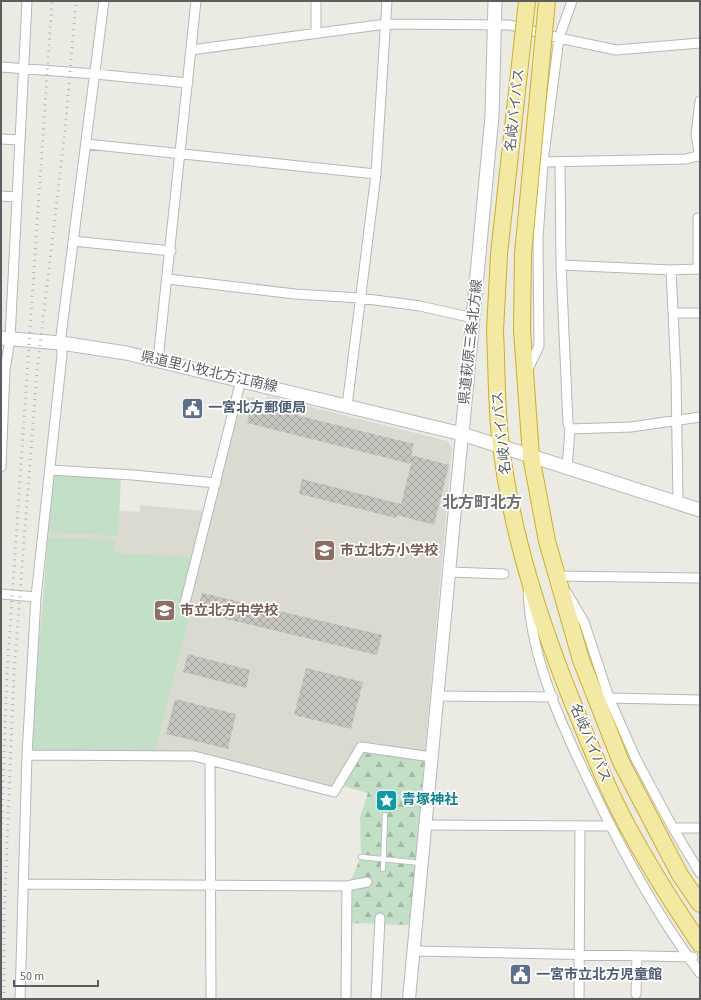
<svg xmlns="http://www.w3.org/2000/svg" width="701" height="1000" font-family="'Source Sans 3','Noto Sans JP',sans-serif">
<style>
.education{fill:#dbdad1}
.grass{fill:#c2e0c5}
.forest{fill:url(#forest-firs)}
.building{fill:url(#building-cross-hatch)}
.lines{fill:none;stroke-linecap:round;stroke-linejoin:round}
.service-casing{stroke:#b5b7bb;stroke-width:6}
.minor-casing{stroke:#b5b7bb;stroke-width:11}
.tertiary-casing{stroke:#b5b7bb;stroke-width:14}
.secondary-casing{stroke:#b6b8bd;stroke-width:15}
.trunk-casing{stroke:#d3ae1b;stroke-width:18}
.service{stroke:#fff;stroke-width:4.5}
.minor{stroke:#fff;stroke-width:9}
.tertiary{stroke:#fff;stroke-width:12}
.secondary{stroke:#fff;stroke-width:13}
.trunk{stroke:#f2eaa2;stroke-width:16}
.rail{stroke:#b3b4b4;stroke-width:3;stroke-dasharray:1 5;stroke-linecap:butt}
.trunk-bridge-casing{stroke:#d3ae1b;stroke-width:18;stroke-linecap:butt}
.trunk-bridge{stroke:#f2eaa2;stroke-width:16}
.labels{text-anchor:middle;dominant-baseline:central;stroke-width:3.5;stroke-linejoin:round;paint-order:stroke}
.street-label{font-size:14px;fill:#5b5d61;stroke:#fff}
.service-label{font-size:14px;font-weight:bold;fill:#4e5e75;stroke:#fff;text-anchor:start}
.education-label{font-size:14px;font-weight:bold;fill:#785e54;stroke:#fff;text-anchor:start}
.culture-label{font-size:14px;font-weight:bold;fill:#0d838f;stroke:#fff;text-anchor:start}
.quarter-label{font-size:16px;font-weight:bold;fill:#6c6f73;stroke:#fff}
</style>
<defs>
<pattern id="forest-firs" width="22" height="20" patternUnits="userSpaceOnUse"><rect width="22" height="20" fill="#c2e0c5"/><path d="M5 1l3.5 6h-7zM16 11l3.5 6h-7z" fill="#a1b9a3"/></pattern>
<pattern id="building-cross-hatch" width="8" height="8" patternUnits="userSpaceOnUse"><rect width="8" height="8" fill="#c7c5bf"/><path d="M0 0l8 8M0 8l8-8" fill="none" stroke="#a5a39f"/></pattern>
</defs>
<rect width="100%" height="100%" fill="#ecebe3"/>
<path class="education" d="M246 396 265 401 267 396 448 441 452 448 425 751 359 741 332 786 194 752 32 748 39 638 54 474 120 511 140 512V505L213 512 237 415H241Z"/>
<path class="grass" d="M54 474 121 478 118 536 48 532Z
M48 537 115 540 114 553 191 557 178 610 189 619 155 751 36 752 32 748Z"/>
<path class="forest" d="M366 752 424 761 411 925 349 923V884L361 857 360 817 368 793 343 786 361 754Z"/>
<path class="building" d="M252 404 414 444 411 455 449 465 434 525 397 515 396 518 299 494 302 479 401 504 411 464 247 423Z
M202 593 382 635 377 655 197 612Z
M188 654 250 670 246 688 183 672Z
M306 668 363 682 351 729 294 715Z
M175 699 236 714 228 749 166 734Z"/>
<g class="lines">
<defs>
<path id="service" d="M361 857 421 863
M383 869 385 815"/>
<path id="minor" d="M316 1V33
M191 50 386 24 510 25 559 38 616 50 700 43
M1 67 95 74 188 83
M700 101 696 135 700 157
M1 139 19 140
M86 144 376 174
M543 162 686 159 700 155
M560 162 561 265 568 423 570 429 567 468
M1 196 17 197
M73 241 171 251
M561 265 671 270 698 269V218H700
M671 270 676 375 678 503
M168 279 295 294 360 298 420 306 473 318
M673 313H700
M158 360 196 1
M527 371 539 346 538 239 543 162 559 38 572 1
M347 406 376 174 387 1
M570 429 631 427 700 417
M1 467 5 370 10 339 27 1
M50 470 133 475 216 483
M450 572 504 574
M557 576 700 578
M528 592C531 661 564 731 594 792 624 855 658 917 700 973
M567 593 584 622 609 698 636 759 673 828 700 873
M1 594 36 597
M184 607 241 380
M438 696 553 697
M609 698 700 700
M27 755 194 756 334 792 361 747 432 757
M210 760 211 999
M426 825 610 826
M673 828H700
M23 884 347 886 346 999
M347 886 367 882
M415 951 693 957
M636 994 637 956
M20 999 27 755 36 597 62 355 61 336 104 1
M376 999 380 918
M579 999 580 827"/>
<path id="tertiary" d="M409 999 462 434"/>
<path id="secondary" d="M1 338 61 343 126 353 462 434 700 510
M462 434 492 116 495 1"/>
<path id="trunk" d="M522 330 531 456 547 541 581 660 621 762 680 875 700 904
M495 331C497 369 496 408 501 446 512 536 540 622 574 706 592 750 610 796 634 838 654 874 677 910 700 944"/>
</defs>
<use href="#service" class="service-casing"/>
<use href="#minor" class="minor-casing"/>
<use href="#tertiary" class="tertiary-casing"/>
<use href="#secondary" class="secondary-casing"/>
<use href="#trunk" class="trunk-casing"/>
<use href="#service" class="service"/>
<use href="#minor" class="minor"/>
<use href="#tertiary" class="tertiary"/>
<use href="#secondary" class="secondary"/>
<use href="#trunk" class="trunk"/>
<path class="rail" d="M1 836 7 674 52 1
M4 999V918L14 673 37 371 65 131 76 1"/>
<defs>
<path id="trunk-bridge" d="M522 330 523 254 547 1
M495 331 499 254 527 1"/>
</defs>
<use href="#trunk-bridge" class="trunk-bridge-casing"/>
<use href="#trunk-bridge" class="trunk-bridge"/>
</g>
<defs>
<symbol id="civic-square" viewBox="-11 -11 22 22"><rect x="-9" y="-9" width="18" height="18" rx="4" fill="#5c6f8a" stroke="#fff"/><path d="M-.6-6.5H3V-4.5H.6V-3L4-1V1h2V6H-6V1h2V-1L-.6-3ZM-1.2 2.5V6h2.4V2.5Z" fill="#fff"/></symbol>
<symbol id="school-square" viewBox="-11 -11 22 22"><rect x="-9" y="-9" width="18" height="18" rx="4" fill="#8d6e63" stroke="#fff"/><path d="M0-5L7-2L0 1L-7-2ZM-4 1L0 2.5L4 1V4Q0 6-4 4Z" fill="#fff"/></symbol>
<symbol id="sight-square" viewBox="-11 -11 22 22"><rect x="-9" y="-9" width="18" height="18" rx="4" fill="#0f9aa8" stroke="#fff"/><path d="M0-6L1.8-2.2L6-1.7L2.9 1.2L3.7 5.4L0 3.3L-3.7 5.4L-2.9 1.2L-6-1.7L-1.8-2.2Z" fill="#fff"/></symbol>
</defs>
<g fill-rule="evenodd">
<use href="#civic-square" x="180" y="396" width="25" height="25"/>
<use href="#school-square" x="312" y="538" width="25" height="25"/>
<use href="#school-square" x="152" y="598" width="25" height="25"/>
<use href="#sight-square" x="374" y="788" width="25" height="25"/>
<use href="#civic-square" x="508" y="962" width="25" height="25"/>
</g>
<g class="labels">
<g class="street-label">
<text transform="translate(515 110) rotate(-84)">名岐バイパス</text>
<text transform="translate(471 342) rotate(-84)">県道萩原三条北方線</text>
<text transform="translate(209 372) rotate(13)">県道里小牧北方江南線</text>
<text transform="translate(502 433) rotate(-96)">名岐バイパス</text>
<text transform="translate(590 743) rotate(67)">名岐バイパス</text>
</g>
<g class="service-label">
<text x="208" y="408">一宮北方郵便局</text>
<text x="536" y="975">一宮市立北方児童館</text>
</g>
<g class="education-label">
<text x="340" y="551">市立北方小学校</text>
<text x="180" y="611">市立北方中学校</text>
</g>
<g class="culture-label">
<text x="402" y="800">青塚神社</text>
</g>
<g class="quarter-label">
<text x="482" y="503">北方町北方</text>
</g>
</g>
<rect width="701" height="1000" fill="none" stroke="#5b5d61" stroke-width="4"/>
<path d="M14 980v6h84v-6" fill="none" stroke="#5b5d61" stroke-width="2"/>
<text x="20" y="980" font-size="12" fill="#5b5d61" stroke="#ffffff" stroke-width="3" paint-order="stroke">50 m</text>
</svg>
